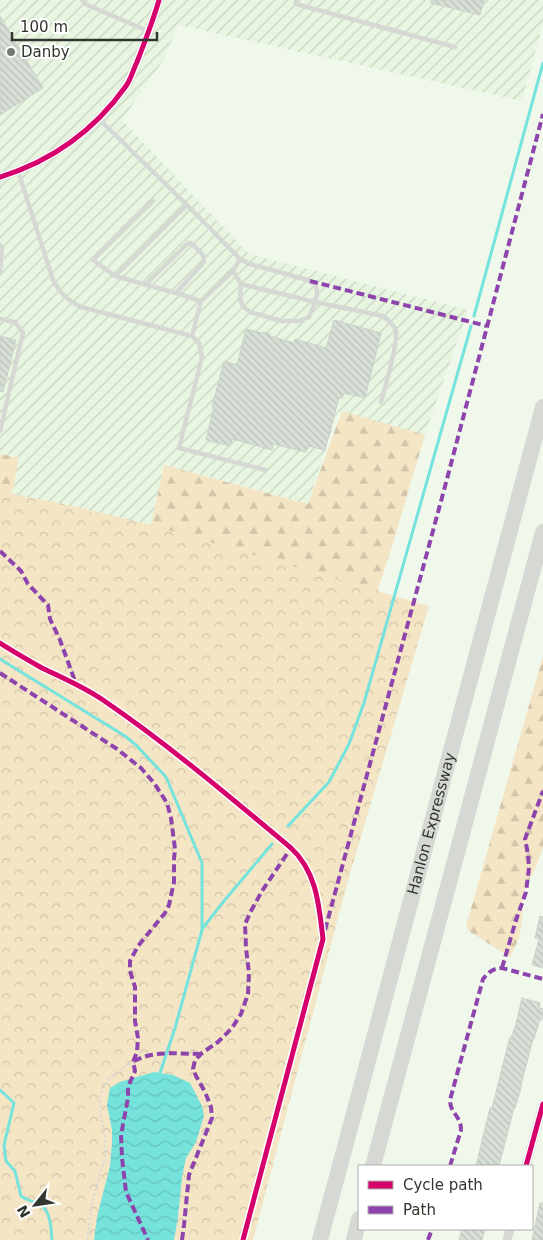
<svg xmlns="http://www.w3.org/2000/svg" width="543" height="1240" font-family="'DejaVu Sans',sans-serif">
<style>
.industrial{fill:url(#industrial-furrows)}
.forest{fill:url(#forest-firs)}
.park{fill:url(#park-crowns)}
.water{fill:url(#water-waves)}
.lines{fill:none;stroke-linecap:round;stroke-linejoin:round}
.stream{stroke:#75e3dc;stroke-width:3}
.building{fill:url(#building-back-hatch);stroke:#cad2ca}
.path{stroke:#d7d9d6;stroke-width:2;stroke-dasharray:2.5 2.5;stroke-linecap:butt}
.lane{stroke:#d6d8d4;stroke-width:4.5}
.street{stroke:#d6d8d4;stroke-width:9}
.highway{stroke:#d6d8d4;stroke-width:16}
.quiet{stroke:#8e44ad;stroke-width:4;stroke-dasharray:8 4;stroke-linecap:butt}
.cycleway-casing{stroke:#fff;stroke-width:8}
.cycleway{stroke:#d6006c;stroke-width:5}
.poi-dot{fill:#737970;stroke:#fff;stroke-width:2}
.labels{text-anchor:middle;dominant-baseline:central;stroke-width:4;stroke-linejoin:round;paint-order:stroke}
.poi-label{font-size:15px;fill:#30352d;stroke:#fff;text-anchor:start}
.street-label{font-size:15px;fill:#30352d;stroke:#fff}
</style>
<defs>
<pattern id="industrial-furrows" width="10" height="10" patternUnits="userSpaceOnUse" patternTransform="scale(1.25)"><rect width="10" height="10" fill="#e8f6e1"/><path d="M-1 1l2-2M0 10L10 0M9 11l2-2" fill="none" stroke="#c7d4c1"/></pattern>
<pattern id="forest-firs" width="22" height="20" patternUnits="userSpaceOnUse" patternTransform="scale(1.25)"><rect width="22" height="20" fill="#f4e5c5"/><path d="M5 1l3.5 6h-7zM16 11l3.5 6h-7z" fill="#d2c5aa"/></pattern>
<pattern id="park-crowns" width="20" height="18" patternUnits="userSpaceOnUse" patternTransform="scale(1.25)"><rect width="20" height="18" fill="#f4e5c5"/><path d="M2 6a3 3 0 1 1 6 0M12 15a3 3 0 1 1 6 0" fill="none" stroke="#d2c5aa"/></pattern>
<pattern id="water-waves" width="16" height="10" patternUnits="userSpaceOnUse" patternTransform="scale(1.25)"><rect width="16" height="10" fill="#75e3dc"/><path d="M0 5q4-4 8 0t8 0" fill="none" stroke="#66c3bd"/></pattern>
<pattern id="building-back-hatch" width="6" height="6" patternUnits="userSpaceOnUse" patternTransform="scale(1.25)"><rect width="6" height="6" fill="#d7dfd7"/><path d="M-1 5l2 2M0 0l6 6M5-1l2 2" fill="none" stroke="#b9c0b9"/></pattern>
</defs>
<rect width="100%" height="100%" fill="#f0f8ec"/>
<path class="industrial" d="M0 0H543V23L522 101 178 25 165 58 122 120 249 254 468 310 425 435 338 412 308 504 165 465 151 525 12 494 19 458 0 454Z"/>
<path class="forest" d="M342 411 425 435 393 543 352 670 0 625V454L19 458 12 494 69 505 151 525 164 465 308 504Z
M543 656V847L537 865 523 893 522 922 519 938 510 957 470 932 466 926Z"/>
<path class="park" d="M0 491 151 525 429 606 347 884 253 1240H0Z"/>
<path class="water" d="M154 1072 173 1075 190 1083 202 1106 204 1116 196 1142 186 1158 182 1177 178 1217 174 1240H94L97 1217 110 1166 112 1143V1130L107 1105 110 1088 120 1082Z"/>
<g class="lines">
<path class="stream" d="M474 316 543 63
M0 659 125 736 136 745 166 777 202 863V930L175 1028 160 1073
M288 826 329 782 349 744 364 703 471 326
M202 929 224 901 272 844
M0 1090 14 1103 4 1145 6 1161 15 1171 21 1196C29 1202 32 1200 39 1204 51 1210 51 1229 52 1240"/>
</g>
<path class="building" d="M431 0H484L480 15 431 3Z
M0 16 43 88 0 115Z
M334 320 381 333 365 398 344 393 342 398 339 397 325 450 308 446 306 452 273 444 272 450 232 439 230 446 206 440 214 407H212L224 361 237 365 246 329 262 333 263 332 270 334V336L294 343 295 339 326 348Z
M0 336 16 340 3 392 0 391Z
M540 916 543 917V968L532 965 539 939 535 938Z
M522 998 540 1003 539 1008 543 1009 542 1020 540 1019 534 1039H533L521 1085H522L515 1108H514L499 1166H476L490 1108H492L510 1037 511 1038 516 1024Z
M540 1203H543V1240H532Z
M462 1229H485L482 1240H459Z"/>
<g class="lines">
<path class="path" d="M87 1240 92 1203 105 1157V1136L101 1118 99 1099 102 1090 109 1079 118 1071 133 1062"/>
<path class="lane" d="M82 0 85 4 148 31
M296 0V4L455 47
M99 119 187 205 240 259 250 264 308 280C309 281 314 284 315 285 321 294 312 309 309 317L299 321H281L250 312 243 306 240 299 241 284 233 271
M18 171 53 280C60 293 67 300 81 307L192 336
M153 201 93 260 115 276 187 205
M0 245 2 248 0 273
M115 276 176 293 201 301 233 271 240 259
M241 284 315 302 383 316C388 320 394 324 396 331 398 342 385 388 381 402
M145 285 187 244 191 243 203 255 204 262 176 293
M201 301 192 336 199 343 202 357 179 448 266 470
M0 319 15 322 23 333 0 431"/>
<path class="street" d="M0 177C52 161 94 131 126 86 131 79 133 70 137 62 145 41 153 21 159 0
M526 1166 543 1104
M507 1240 510 1229"/>
<g class="highway">
<path d="M373 1166 543 532"/>
<path id="s1" d="M320 1240 543 407"/>
<path d="M354 1240 359 1219"/>
</g>
<path class="quiet" d="M310 281 487 326
M0 551 21 571 28 584 48 605 50 619 60 640 76 684
M0 673 117 749 141 768 154 783 167 803 171 818 175 849 174 859V882L169 905 165 913 138 946 130 961V971L135 987V1021L138 1038 137 1052 133 1062 135 1071 128 1087V1098L121 1135 122 1158 126 1192 148 1240
M325 930 447 479 543 114
M502 968 516 920 526 892 529 868 528 854 525 839 543 791
M134 1061C155 1050 177 1054 201 1054
M450 1166 461 1130C461 1115 450 1114 450 1100L483 979C489 972 493 968 502 968L543 979
M182 1240 184 1225 189 1175 212 1118 211 1107 205 1092 196 1076 193 1069 195 1060 202 1053 218 1042 232 1028 241 1014 248 994 249 973 246 948 245 924 251 911 262 891 291 848
M428 1240 432 1229"/>
<defs>
<path id="cycleway" d="M0 177C52 161 94 131 126 86 131 79 133 70 137 62 145 41 153 21 159 0
M0 643C14 652 28 660 42 668 63 678 84 687 103 700 169 745 230 797 291 848 317 872 319 906 323 939L243 1240
M526 1166 543 1104"/>
</defs>
<use href="#cycleway" class="cycleway-casing"/>
<use href="#cycleway" class="cycleway"/>
</g>
<circle class="poi-dot" cx="11" cy="52" r="5"/>
<g class="labels">
<g class="poi-label">
<text x="21" y="52">Danby</text>
</g>
<g class="street-label">
<text stroke="none"><textPath href="#s1" startOffset="431">Hanlon Expressway</textPath></text>
</g>
</g>
<rect x="358" y="1165" width="175" height="65" fill="#ffffff" stroke="#acaeab"/>
<rect x="368" y="1181" width="25" height="8" fill="#d6006c" stroke="#acaeab"/>
<text x="403" y="1190" font-size="15" fill="#30352d">Cycle path</text>
<rect x="368" y="1206" width="25" height="8" fill="#8e44ad" stroke="#acaeab"/>
<text x="403" y="1215" font-size="15" fill="#30352d">Path</text>
<g transform="translate(35 1205) rotate(240)" stroke="#ffffff" stroke-width="4" paint-order="stroke">
<path d="M0-4L9 19L0 12L-9 19Z" fill="#30352d"/>
<text y="-8" font-size="14" font-weight="bold" text-anchor="middle" fill="#30352d">N</text>
</g>
<path d="M12 32v8h145v-8" fill="none" stroke="#30352d" stroke-width="2.5"/>
<text x="20" y="32" font-size="15" fill="#30352d" stroke="#ffffff" stroke-width="4" paint-order="stroke">100 m</text>
</svg>
